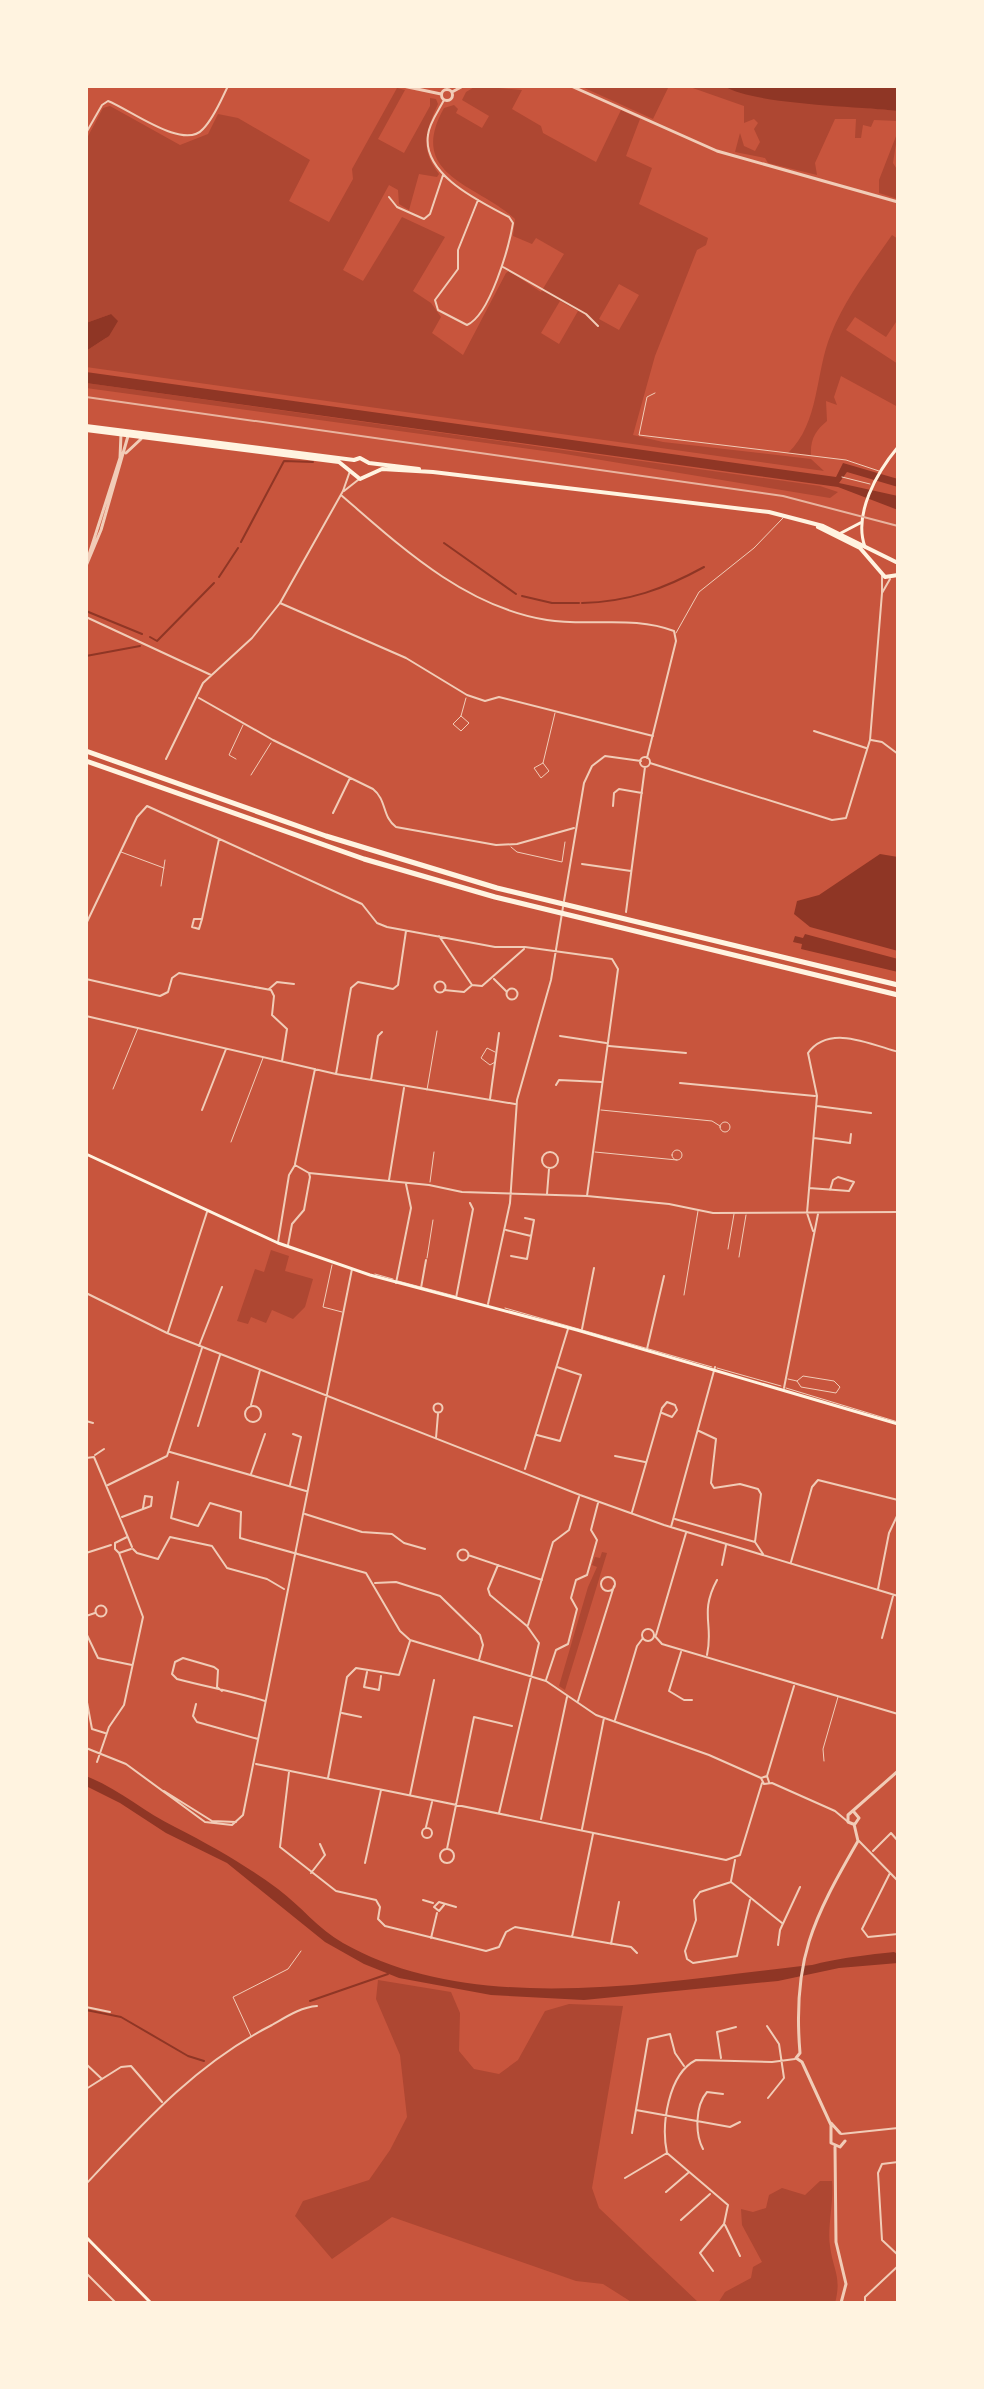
<svg xmlns="http://www.w3.org/2000/svg" width="984" height="2389" font-family="Merriweather,serif">
<style>
.green{fill:#ae4732;fill-rule:evenodd}
.water{fill:#8f3625}
.lines{fill:none;stroke-linecap:round;stroke-linejoin:round}
.stream{stroke:#8f3625;stroke-width:2}
.service{stroke:#f1ccb7;stroke-width:1}
.minor{stroke:#f1ccb7;stroke-width:2}
.tertiary{stroke:#f1ccb7;stroke-width:3}
.secondary{stroke:#fff3e0;stroke-width:3}
.primary{stroke:#fff3e0;stroke-width:4}
.motorway{stroke:#fff3e0;stroke-width:5}
.rail{stroke:#e9b49f;stroke-width:2}
</style>
<rect width="100%" height="100%" fill="#c8553d"/>
<path class="green" d="M476 86 522 90 512 109 541 126 543 133 596 162 621 110 640 119 626 156 652 168 639 204 708 238 706 245 697 250 655 356 633 435 663 442 811 459 824 471 86 367V351L106 338 111 314 86 323V140L103 108 110 106 180 145 208 134 218 114 238 118 310 160 289 201 329 222 353 179 352 169 397 88 405 90 378 139 404 153 430 106V98L436 99 438 104C426 131 419 148 439 174L437 177 419 174 409 210 399 204 398 190 389 185 343 270 363 281 402 217 445 237 413 291 431 303 441 317 432 333 463 355 506 273 509 271 541 292 564 254 536 238 532 244 513 236 515 219C477 184 406 176 444 108L454 105 458 109 456 113 482 128 489 116 462 100 466 92ZM619 284 639 295 619 330 599 319ZM560 301 578 311 559 344 541 333Z
M580 86H669L653 119Z
M687 86H724L748 94 786 100 898 111V121L874 120 871 127 863 125 861 138H855L856 119H835L815 163 817 175 768 163 765 158 735 152 740 133 744 146 755 151 760 142 754 129 758 123 754 119 744 123V106Z
M898 131 893 163 898 171V199L879 193V180Z
M892 235 898 239V319L886 337 855 317 846 330 898 364V407L841 376 834 397 837 405 826 401 827 421C816 430 810 439 811 455L788 453C820 423 815 372 831 334 846 297 870 267 892 235Z
M86 383 820 486 838 492 830 498 559 453 86 388Z
M271 1250 289 1256 285 1271 313 1279 305 1307 293 1319 272 1310 266 1323 251 1317 248 1324 237 1321 255 1269 264 1272Z
M602 1552 607 1553 565 1690 559 1686 588 1587 597 1567 592 1565 595 1557 600 1558Z
M378 1980 451 1992 460 2013 459 2051 474 2069 499 2074 518 2060 545 2011 569 2004 623 2006 592 2188 599 2208 699 2303H633L603 2284 576 2281 392 2217 332 2259 295 2216 303 2201 369 2180 390 2150 407 2117 400 2055 376 1999Z
M820 2181H832C834 2202 827 2229 830 2246 833 2270 842 2277 835 2303H718L725 2292 751 2278 753 2267 762 2262 742 2225 741 2209 753 2212 766 2208 769 2195 782 2188 805 2195Z"/>
<path class="water" d="M724 86H898V111C858 106 754 105 724 86Z
M111 314 118 321 109 336 86 351V323Z
M86 372 836 477 843 463 898 479V487L847 472 839 483 898 496V510L838 487 86 383Z
M880 854 898 857V951L810 927 794 914 797 901 819 895Z
M805 934 898 959V972L801 949 802 944 793 942 795 936 803 938Z
M86 1776C119 1789 144 1812 175 1827 212 1846 244 1864 278 1889 301 1906 318 1929 343 1943 476 2019 667 1980 812 1965 834 1959 872 1954 894 1952L898 1954V1963L839 1968 778 1981 584 2000 491 1995 399 1978 364 1964 325 1942 227 1863 166 1833 120 1803 86 1786Z"/>
<g class="lines">
<path class="stream" d="M241 542 284 461 313 462
M444 543 516 594
M219 577 238 548
M522 596 552 603H579
M582 603C628 602 664 589 704 567
M86 611 142 634
M150 637 157 641 214 583
M86 656 140 646
M310 2001 388 1974
M86 2010 121 2017 188 2056 204 2061"/>
<path class="service" d="M655 393 647 397 639 435 846 460 879 471
M842 477 870 484
M676 633 699 592 754 548 783 518
M461 716 469 723 461 731 453 724 461 716 466 698
M236 759 229 755 243 725
M543 763 549 771 541 778 534 768 543 763 555 713
M251 775 271 743
M511 847 517 852 562 862 565 842
M121 852 164 868
M161 886 165 860
M495 1062 490 1065 481 1058 487 1048 495 1052
M113 1089 138 1028
M427 1090 437 1031
M601 1110 712 1121 720 1126
M720 1127a5 5 0 1 1 10 0a5 5 0 1 1-10 0Z
M231 1142 263 1058
M672 1155a5 5 0 1 1 10 0a5 5 0 1 1-10 0Z
M595 1152 677 1160
M430 1182 434 1152
M728 1249 734 1214
M739 1257 746 1215
M427 1258 433 1220
M332 1265 323 1307 342 1312
M375 1274 393 1279
M398 1281 455 1296
M684 1295 698 1211
M505 1308 712 1367
M717 1368 781 1386
M788 1379 797 1381 801 1387 836 1393 840 1387 834 1381 803 1376 797 1381
M786 1388 898 1422
M824 1761 823 1749 838 1697
M251 2036 233 1997 288 1969 301 1951"/>
<path class="minor" d="M444 100C439 110 429 123 428 135 422 175 481 202 509 217L513 223C509 247 490 315 467 325L438 310 435 300 458 269V250L478 200
M86 133 102 105 108 101C131 110 184 151 203 129 214 118 221 100 228 86
M389 197 397 207 424 219 430 214 443 175
M503 267 586 314 598 326
M344 491 358 480
M341 495C401 547 465 607 547 620 589 627 633 615 674 631L676 641 647 758
M882 576V593L890 579
M280 603 406 658 467 695 485 701 499 697 653 736
M86 617 211 675
M199 698 273 740 373 789C387 800 382 817 396 827L496 845 517 844 574 828
M814 731 866 748
M871 740 882 742 898 754
M640 762a5 5 0 1 1 10 0a5 5 0 1 1-10 0Z
M166 759 203 683 252 638 280 603 343 491 350 471
M650 763 832 820 846 818 870 740 882 593
M613 806 614 793 619 789 642 793
M333 813 350 778
M582 864 631 871
M564 901 584 783 592 766 605 756 641 761
M626 912 645 767
M202 919H194L192 927 199 929 202 919 219 839
M86 924 137 817 147 806 362 904 377 923 387 927 495 947H525L612 959 618 969 587 1196
M439 936 472 985 482 986 524 949
M86 979 160 996 168 992 172 978 179 973 271 990 274 996 272 1015 287 1029 282 1061
M494 979 506 991
M434.5 987a5.5 5.5 0 1 1 11 0a5.5 5.5 0 1 1-11 0Z
M506.5 994a5.5 5.5 0 1 1 11 0a5.5 5.5 0 1 1-11 0Z
M269 989 277 982 294 984
M444 990 464 992 471 986
M86 1016 336 1074 515 1104
M560 1036 606 1043
M609 1046 686 1053
M336 1074 351 988 358 982 393 989 398 985 406 931
M371 1080 378 1036 382 1032
M680 1083 815 1096
M556 1085 559 1080 601 1082
M490 1099 499 1033
M817 1106 871 1113
M202 1110 226 1049
M814 1138 850 1143 851 1134
M542 1160a8 8 0 1 1 16 0a8 8 0 1 1-16 0Z
M295 1164 315 1069
M309 1173 429 1185 462 1192 587 1196 669 1204 713 1213 898 1212
M389 1180 404 1088
M809 1188 849 1191 854 1182 838 1177 833 1180 830 1190
M547 1194 549 1169
M506 1230 531 1236
M813 1231 807 1213 817 1096 808 1053C829 1024 870 1044 898 1052
M278 1242 289 1175 295 1165 309 1173 310 1177 304 1210 292 1224 288 1245
M511 1256 527 1259 534 1220 525 1218
M396 1283 411 1208 406 1184
M421 1288 426 1260
M86 1293 167 1333 580 1495 664 1525 898 1596
M456 1298 473 1209 470 1203
M488 1304 510 1203 517 1100 551 980 563 907
M582 1329 594 1268
M168 1332 207 1212
M199 1346 222 1287
M647 1349 664 1276
M784 1388 818 1214
M433.5 1408a4.5 4.5 0 1 1 9 0a4.5 4.5 0 1 1-9 0Z
M251 1405 260 1370
M245 1414a8 8 0 1 1 16 0a8 8 0 1 1-16 0Z
M86 1421 93 1423
M198 1426 220 1355
M699 1431 716 1439 711 1483 714 1488 740 1484 758 1489 761 1494 755 1542
M537 1435 560 1441 581 1375 557 1367
M436 1438 438 1414
M170 1452 306 1491
M95 1455 104 1449
M615 1456 645 1462
M86 1458 94 1457 132 1547
M525 1469 568 1329
M251 1474 265 1434
M178 1482 171 1518 198 1526 210 1503 241 1512 240 1538 366 1573 400 1631 410 1640 546 1681 596 1715 709 1755 761 1778
M108 1485 167 1456 202 1348
M290 1485 301 1437 293 1434
M632 1512 662 1408 667 1402 675 1405 677 1410 672 1417 662 1413
M305 1514 362 1532 392 1534 404 1543 425 1549
M122 1517 151 1506 152 1497 145 1496 143 1508
M675 1519 755 1542 763 1554
M671 1527 715 1367
M127 1537 115 1543V1549L119 1553 131 1549
M133 1549 137 1553 158 1559 170 1537 212 1546 227 1568 267 1579 284 1589
M457.5 1555a5.5 5.5 0 1 1 11 0a5.5 5.5 0 1 1-11 0Z
M86 1553 111 1545
M468 1555 542 1580
M791 1562 812 1487 818 1480 898 1500
M498 1565 488 1589 490 1595 527 1626 539 1643 499 1813
M722 1565 726 1545
M601 1584a7 7 0 1 1 14 0a7 7 0 1 1-14 0Z
M375 1583 396 1582 440 1596 480 1635 483 1645 479 1660
M878 1589 889 1533 898 1514
M95.5 1611a5.5 5.5 0 1 1 11 0a5.5 5.5 0 1 1-11 0Z
M86 1616 95 1613
M528 1625 553 1542 569 1530 579 1497
M642 1635a6 6 0 1 1 12 0a6 6 0 1 1-12 0Z
M86 1633 98 1658 132 1665
M654 1635 662 1644 898 1714
M656 1635 686 1533
M882 1638 893 1596
M681 1652 669 1691 684 1700H692
M707 1655C714 1625 699 1613 717 1580
M367 1672 364 1687 379 1690 381 1676
M546 1680 556 1650 568 1644 577 1609 571 1598 576 1580 587 1575 597 1540 591 1530 598 1503
M222 1691 217 1687 218 1670 214 1667 183 1658 175 1662 172 1674 177 1679C207 1687 236 1692 265 1701
M86 1697 92 1729 105 1733
M578 1701 614 1586
M196 1704 193 1716 197 1722 258 1739
M342 1713 361 1717
M615 1720 637 1646 643 1638
M86 1748 126 1764 205 1822 232 1825 243 1815 352 1269
M97 1762 109 1727 124 1705 143 1617 119 1553
M256 1764 726 1860 740 1855 762 1783
M289 1772 280 1847 336 1891 376 1900 380 1907 378 1919 385 1926 486 1951 499 1947 506 1932 515 1927 631 1947 637 1953
M767 1776 794 1686
M328 1778 347 1677 356 1668 399 1675 410 1641
M769 1782 767 1776 761 1778 764 1784 772 1783 835 1811 847 1821
M164 1791 212 1821 236 1822
M410 1795 434 1680
M541 1819 567 1697
M426 1827 432 1802
M422 1833a5 5 0 1 1 10 0a5 5 0 1 1-10 0Z
M582 1829 604 1718
M859 1841 898 1881
M447 1849 474 1717 512 1726
M440 1856a7 7 0 1 1 14 0a7 7 0 1 1-14 0Z
M873 1851 891 1833 898 1841
M365 1863 381 1790
M311 1873 325 1855 320 1844
M890 1873 862 1929 868 1937 898 1934
M731 1881 735 1860
M423 1900 433 1903
M750 1900 737 1956 693 1963 687 1959 685 1951 696 1920 694 1900 700 1892 731 1882 782 1923
M444 1905 439 1911 434 1907 439 1902 456 1907
M572 1937 593 1834
M431 1938 437 1913
M611 1944 619 1902
M778 1945 780 1930 800 1887
M86 2007 110 2012
M767 2026 779 2044 784 2078 768 2098
M721 2058 717 2032 736 2027
M86 2064 102 2079
M86 2089 121 2067 131 2066 162 2102
M636 2110 730 2127 740 2122
M632 2133 648 2039 670 2034 675 2053 684 2066
M841 2134 898 2128
M703 2149C695 2134 695 2106 707 2092L723 2094
M898 2162 882 2164 878 2173 882 2240 898 2255
M625 2178 667 2153
M86 2184C143 2123 197 2063 272 2025 286 2017 301 2007 317 2006
M666 2192 688 2173
M681 2220 710 2194
M725 2225 740 2256
M713 2271 700 2253 724 2224 728 2205 667 2153C661 2125 668 2074 696 2060L772 2062 795 2059
M86 2273 116 2303
M865 2303V2297L898 2266"/>
<path class="tertiary" d="M403 86 441 94
M571 86 717 151 898 202
M441.5 95a5.5 5.5 0 1 1 11 0a5.5 5.5 0 1 1-11 0Z
M452 92 463 86
M126 453 141 439
M87 561 120 458 121 434
M86 566 101 530 128 436
M854 1812 859 1818 855 1824
M853 1824 848 1822V1815L898 1771
M831 2123 840 2133
M845 2141 840 2147 831 2143V2125L802 2062 796 2058 800 2053C792 1960 813 1919 858 1841L854 1824
M835 2147 836 2242 846 2284 841 2303"/>
<path class="secondary" d="M841 533 862 522
M865 547C853 514 877 472 898 447
M86 1154 278 1243 370 1275 577 1330 898 1424
M86 2237 151 2303"/>
<path class="primary" d="M86 426 354 460 360 458 369 463 419 469
M86 430 339 462 360 479 382 469 433 472 769 512 823 526 898 563
M818 527 860 548 885 577 898 575"/>
<path class="motorway" d="M86 751 326 836 497 888 898 985
M86 761 364 859 495 897 898 995"/>
<path class="rail" d="M86 397 783 496 898 526"/>
</g>
<rect width="984" height="2389" fill="none" stroke="#fff3e0" stroke-width="176"/>
</svg>
